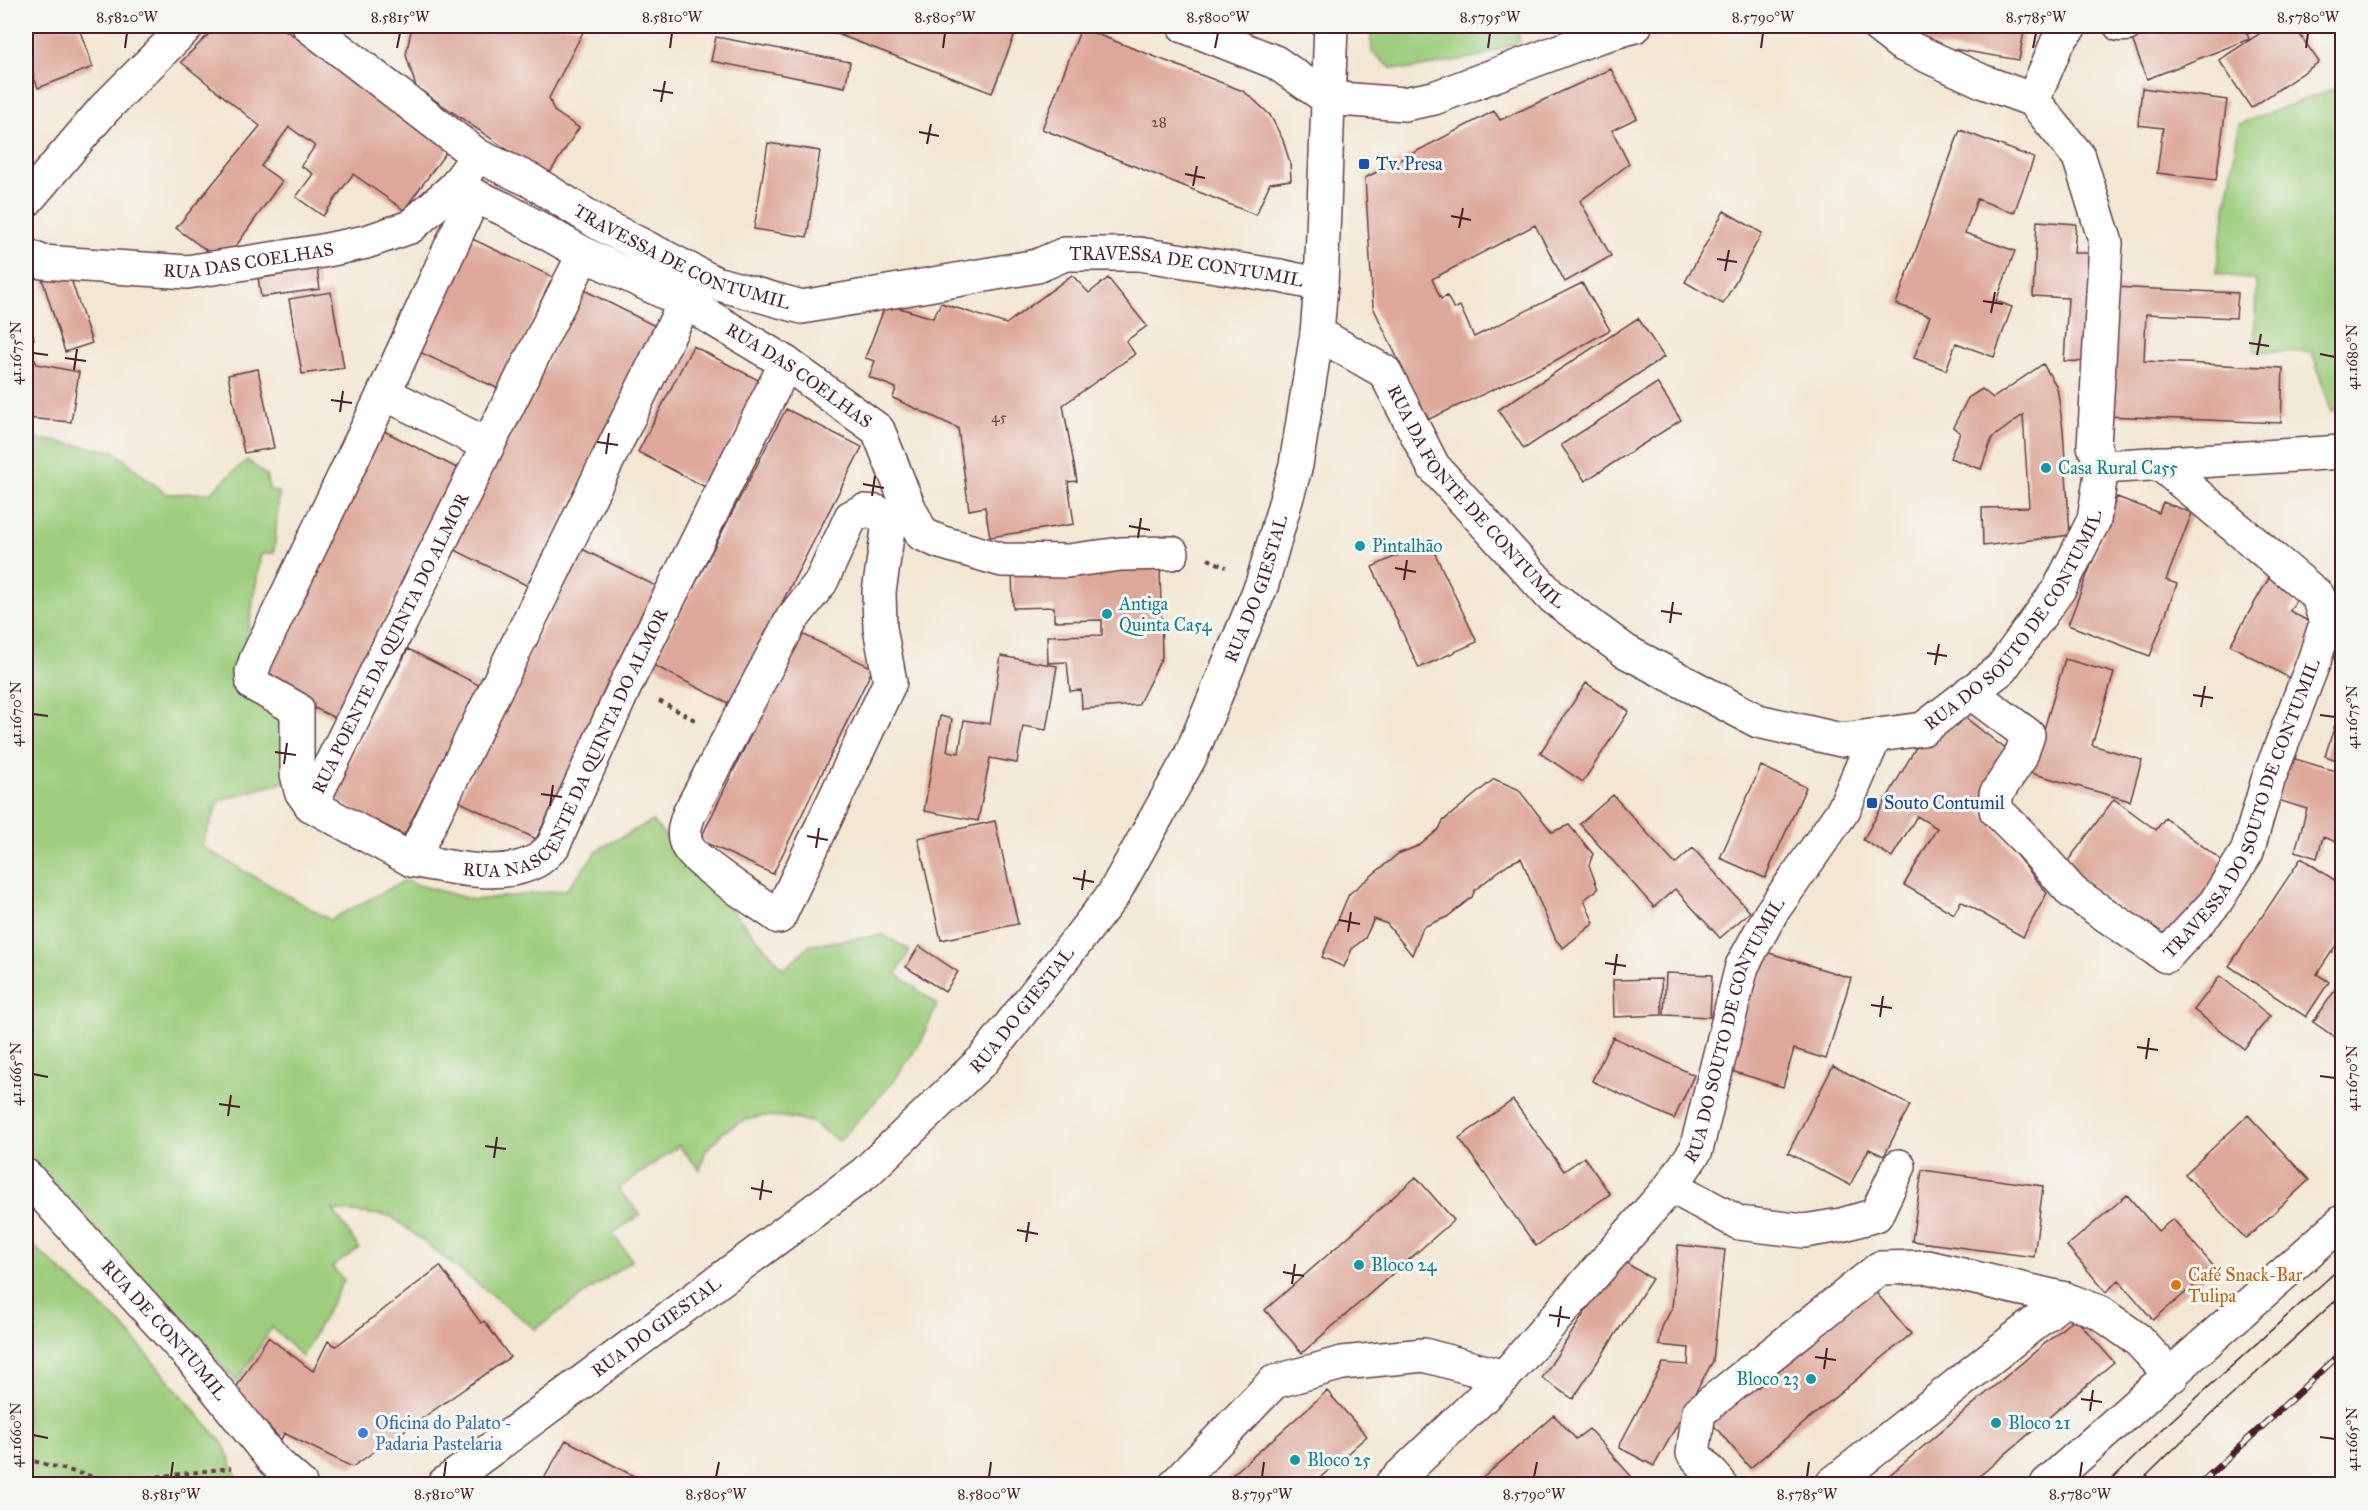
<svg xmlns="http://www.w3.org/2000/svg" width="2368" height="1510" font-family="'IM FELL Great Primer',serif">
<style>
.green{fill:#9dcd7d;stroke:#747654;stroke-width:1.5}
.building{fill:#dda89a}
.lines{fill:none;stroke-linecap:round;stroke-linejoin:round}
.pedestrian-casing{stroke:#633d44;stroke-width:33}
.minor-casing{stroke:#633d44;stroke-width:36}
.tertiary-casing{stroke:#633d44;stroke-width:36}
.path{stroke:#633d44;stroke-width:4;stroke-dasharray:4.5 4.5;stroke-linecap:butt}
.pedestrian{stroke:#fff;stroke-width:30}
.minor{stroke:#fff;stroke-width:33}
.tertiary{stroke:#fff;stroke-width:33}
.tram{stroke:#4a1f2b;stroke-width:1.5}
.rail-casing{stroke:#4a1f2b;stroke-width:7}
.rail{stroke:#f6f6f2;stroke-width:4.5;stroke-dasharray:14;stroke-linecap:butt}
.ticks{fill:none;stroke:#4a1f2b;stroke-width:2}
.transit-dot{fill:#1a4fb4;stroke:#f6f6f2;stroke-width:2}
.culture-dot{fill:#0f9aa8;stroke:#f6f6f2;stroke-width:2}
.food-dot{fill:#e8710a;stroke:#f6f6f2;stroke-width:2}
.shop-dot{fill:#3f7fe0;stroke:#f6f6f2;stroke-width:2}
.labels{text-anchor:middle;dominant-baseline:central;stroke-width:6;stroke-linejoin:round;paint-order:stroke}
.number-label{font-size:15px;fill:#6f4147}
.transit-label{font-size:18px;fill:#164399;stroke:#f6f6f2;text-anchor:start}
.street-label{font-size:18px;fill:#4a1f2b;stroke:#f6f6f2}
.culture-label{font-size:18px;fill:#0d838f;stroke:#f6f6f2;text-anchor:start}
.food-label{font-size:18px;fill:#c56008;stroke:#f6f6f2;text-anchor:start}
.shop-label{font-size:18px;fill:#366cbe;stroke:#f6f6f2;text-anchor:start}
.neatline{fill:none;stroke:#4a1f2b;stroke-width:2}
.ticks-label{font-size:15px;text-anchor:middle;fill:#4a1f2b}
</style>
<rect width="100%" height="100%" fill="#f6f6f2"/>
<filter id="ink" filterUnits="userSpaceOnUse"><feTurbulence type="fractalNoise" baseFrequency=".0167" numOctaves="2"/><feDisplacementMap in="SourceGraphic" scale="12" xChannelSelector="R" yChannelSelector="G"/><feConvolveMatrix kernelMatrix="1 2 1 2 8 2 1 2 1" color-interpolation-filters="sRGB"/></filter>
<filter id="wash" filterUnits="userSpaceOnUse"><feTurbulence type="fractalNoise" baseFrequency=".008" numOctaves="4" result="noise"/><feDisplacementMap in="SourceGraphic" scale="24" xChannelSelector="R" yChannelSelector="G"/><feGaussianBlur stdDeviation="1.35" result="paint"/><feColorMatrix in="noise" values="0 0 0 0 0 0 0 0 0 0 0 0 0 0 0 0 0 1.4 0 .05"/><feComposite in="paint" operator="in"/></filter>
<g filter="url(#wash)">
<rect width="100%" height="100%" fill="#f3e7d3"/>
<path class="green" d="M1370 26H1516L1520 41 1481 56 1411 69 1391 68 1372 52Z
M2336 88 2342 95V410L2331 411 2312 352 2254 351 2256 281 2216 273 2239 124Z
M26 437 114 451 166 494 210 493 247 460 266 475 270 491 279 492 274 553 261 554 240 681 288 709 285 782 220 800 201 846 330 920 404 881 474 900 566 890 599 849 652 821 784 969 810 945 883 935 910 950 896 974 937 1004 922 1040 893 1082 839 1141 811 1122 784 1117 762 1116 740 1122 723 1132 705 1152 700 1170 679 1146 618 1189 641 1215 612 1233 632 1260 535 1329 391 1216 333 1210 359 1248 332 1267 344 1280 302 1357 272 1327 237 1382 26 1154Z
M26 1239 122 1325 224 1445 239 1484H26Z"/>
<g id="blocks">
<path class="building" d="M26 26H78L93 67 38 88 26 55Z
M217 26H279L453 143 404 210 353 174 323 216 296 197 313 174 301 166 315 146 289 127 261 166 282 181 224 263 176 228 260 126 181 62Z
M412 26H576L584 30 549 98 554 111 579 128 547 177 416 87 406 55Z
M816 26H1018L992 93Z
M1920 26H2025L2019 60 1917 43Z
M2143 26H2244L2249 39 2147 79 2129 31Z
M2271 26H2294L2319 62 2251 108 2219 60Z
M1081 28 1243 91 1253 99 1270 115 1283 140 1290 163 1291 180 1270 183 1256 215 1042 129Z
M716 37 850 62 845 87 711 61Z
M1611 69 1637 118 1612 130 1629 164 1580 201 1611 256 1565 282 1535 225 1432 279 1441 299 1447 296 1454 309 1460 306 1474 337 1582 283 1610 330 1551 363 1427 420 1373 307 1365 178 1494 111 1500 120Z
M2142 88 2227 100 2216 180 2157 173 2163 128 2138 125Z
M1960 130 2034 158 2014 213 1977 199 1965 233 2015 251 1996 301 2012 307 1994 357 1956 343 1946 370 1914 358 1930 316 1896 304Z
M768 143 820 151 807 237 754 229Z
M1724 211 1762 233 1723 304 1685 282Z
M2037 221 2076 224 2074 253H2099L2093 362 2064 361 2068 298 2033 296Z
M468 237 553 277 501 390 415 350Z
M316 262 320 289 261 297 257 270Z
M41 275 70 276 92 343 65 352Z
M1072 275 1089 293 1108 278 1147 326 1126 341 1135 354 1063 405 1077 481 1068 482 1074 524 990 537 985 507 969 510 958 428 893 398 896 388 869 377 875 361 865 358 886 304 933 318 941 303 1006 324Z
M2112 287 2238 293 2236 318 2146 314 2144 361 2283 368 2281 423 2106 416Z
M584 290 659 328 528 586 453 549Z
M331 292 344 368 302 374 289 299Z
M26 308 34 339 26 341Z
M1638 318 1664 357 1524 449 1498 410Z
M26 344 37 364 79 372 71 422 26 418Z
M693 346 762 382 707 488 638 452Z
M2043 364 2057 387 2063 429 2070 535 1983 546 1982 508 2029 507 2023 415 1992 438 1981 469 1950 458 1960 433 1953 427 1968 398 1982 389 1993 398Z
M258 369 274 448 244 453 228 375Z
M1657 383 1681 420 1585 481 1561 445Z
M786 409 862 447 730 704 653 665Z
M382 430 459 469 335 718 257 680Z
M2117 497 2159 513 2163 502 2192 513 2166 580 2177 584 2150 656 2068 625Z
M1429 541 1477 642 1419 668 1372 567Z
M582 549 660 588 536 839 458 801Z
M1160 564 1162 657 1138 705 1082 709 1081 690 1070 691 1067 662 1048 663 1047 636 1102 635V620L1054 621V607L1013 608 1012 569Z
M2273 571 2303 588 2290 611 2318 627 2289 678 2230 645Z
M800 633 873 668 773 874 700 840Z
M408 649 481 686 404 835 331 798Z
M1001 656 1057 666 1046 730 1023 726 1017 763 990 758 978 821 924 811 940 716 952 719 947 751 959 753 964 720 990 724Z
M2065 659 2114 673 2092 745 2142 760 2130 801 2031 773Z
M1586 683 1629 711 1583 782 1540 753Z
M2342 703V762L2325 756Z
M1962 715 2013 755 1977 807 2047 893 2023 937 1961 901 1954 914 1904 885 1937 828 1917 816 1892 857 1863 840 1915 749Z
M2285 756 2342 773V844L2323 837 2317 858 2295 851 2307 809 2272 798Z
M1761 766 1806 787 1765 878 1720 858Z
M1494 779 1518 789 1552 832 1569 825 1593 854 1589 865 1598 889 1584 900 1594 923 1563 948 1556 940 1521 858 1508 864 1475 890 1472 897 1447 917 1423 927 1412 955 1387 924 1374 919 1365 938 1352 949 1344 967 1322 957 1349 894 1398 854 1420 845 1439 829 1443 821Z
M1613 795 1675 864 1693 848 1750 912 1720 938 1675 889 1654 907 1580 824Z
M2114 799 2156 830 2165 818 2229 866 2170 945 2064 866Z
M995 821 1018 924 941 940 918 838Z
M2301 858 2342 885V936L2317 974 2329 982 2306 1017 2229 966Z
M919 946 958 972 945 992 906 967Z
M1763 951 1851 978 1826 1059 1794 1049 1783 1087 1725 1069Z
M1666 973 1712 975 1710 1017 1664 1015Z
M2220 976 2270 1016 2244 1049 2194 1010Z
M1661 979 1662 1015 1614 1017 1613 980Z
M2335 990 2342 995V1042L2313 1022Z
M1613 1037 1694 1075 1674 1119 1592 1081Z
M1833 1066 1910 1105 1884 1156 1869 1149 1850 1185 1788 1153Z
M1513 1100 1564 1171 1584 1157 1610 1194 1536 1246 1459 1138Z
M2248 1115 2309 1180 2246 1239 2185 1174Z
M1922 1170 2043 1186 2034 1257 1912 1241Z
M1416 1177 1454 1220 1302 1353 1265 1310Z
M2127 1195 2158 1231 2173 1219 2215 1268 2153 1320 2119 1280 2106 1292 2067 1246Z
M1678 1245 1725 1250 1713 1361 1654 1466 1620 1448 1621 1442 1663 1363 1688 1365 1689 1348 1659 1345 1662 1327 1672 1308Z
M1620 1259 1652 1279 1573 1399 1542 1378Z
M440 1266 481 1323 484 1321 510 1357 352 1467 284 1433 281 1440 235 1389 268 1337 313 1371 328 1341 336 1346Z
M1873 1289 1911 1334 1750 1468 1712 1423Z
M2075 1318 2114 1362 1970 1484H1879Z
M1327 1391 1367 1436 1313 1484H1222Z
M1554 1415 1576 1439 1589 1429 1638 1484H1476Z
M566 1440 641 1480 650 1484H541Z"/>
</g>
</g>
<g filter="url(#ink)">
<use href="#blocks" fill-opacity="0" stroke="#633d44" stroke-width="1.5"/>
<g class="lines">
<defs>
<path id="pedestrian" d="M2119 26H2127"/>
<g id="minor">
<path id="s1" d="M309 26 478 156 530 180 600 224 715 283 802 307 1037 266 1065 254H1139L1280 276 1321 285"/>
<path d="M1184 26 1275 62 1327 98 1404 104 1434 98 1594 38 1635 26"/>
<path d="M2033 100 2057 43 2070 26"/>
<path id="s2" d="M455 187 504 209 584 254 685 302 786 363 878 430 909 508 922 534 940 542 1002 560 1067 561 1121 554 1172 553"/>
<path id="s3" d="M474 196 384 393 256 660 252 672 253 684 297 709V774L301 791 311 805 488 445 584 254"/>
<path d="M26 201 104 109 187 26"/>
<path id="s4" d="M26 255 42 262 187 272 322 251 366 242 410 227 455 187 468 169"/>
<path id="s5" d="M685 302 412 860C448 867 503 880 536 861 542 858 548 851 553 846L626 684 786 363"/>
<path id="s6" d="M1317 333 1385 372 1433 466 1550 595 1625 651 1758 721 1841 740 1923 729 2001 669 2059 589 2094 520 2102 467 2094 446 2106 243 2079 157 2033 100 1984 82 1901 44 1878 26"/>
<path d="M384 393 488 445"/>
<path d="M2102 467 2342 452"/>
<path d="M889 523 877 512 863 511 851 517 821 582 792 619 689 814C685 825 682 834 687 845 693 861 761 904 779 917L890 682 880 628 879 592 889 523 909 508"/>
<path id="s7" d="M1970 692 2028 735 2020 758 1996 794V810L2028 842 2072 892 2166 956 2215 903 2247 852 2268 780 2314 661 2326 623 2318 596 2159 463"/>
<path d="M311 805 412 860"/>
<path id="s8" d="M26 1176 193 1360 273 1460 300 1484"/>
<path d="M1671 1186 1739 1223 1804 1231 1841 1225 1876 1215 1899 1166"/>
<path d="M1176 1484 1274 1382 1342 1363 1424 1355 1504 1377"/>
<path id="s9" d="M1392 1484 1504 1377 1671 1186 1696 1150 1742 966 1771 913 1844 809 1875 736"/>
<path d="M1717 1484 1719 1482 1693 1453 1699 1412 1880 1268 1928 1267 2065 1299 2099 1312 2137 1339 2172 1376"/>
<path d="M1832 1484 2065 1299"/>
<path d="M2047 1484 2342 1222"/>
</g>
<g id="tertiary">
<path id="s10" d="M444 1484 865 1173 983 1060 1113 895 1190 757 1262 584 1296 465 1317 333 1321 285 1331 26"/>
</g>
</defs>
<use href="#pedestrian" class="pedestrian-casing"/>
<use href="#minor" class="minor-casing"/>
<use href="#tertiary" class="tertiary-casing"/>
<path class="path" d="M1208 559 1226 567
M659 701 695 720
M26 1459 112 1482 231 1468"/>
<use href="#pedestrian" class="pedestrian"/>
<use href="#minor" class="minor"/>
<use href="#tertiary" class="tertiary"/>
<path class="tram" d="M2107 1484 2170 1422 2342 1266
M2138 1484 2185 1438 2342 1295"/>
<defs>
<path id="rail" d="M2200 1484 2342 1352"/>
</defs>
<use href="#rail" class="rail-casing"/>
<use href="#rail" class="rail"/>
</g>
</g>
<path class="ticks" d="M125 48 127 33M397 48 400 33M670 48 672 33M943 48 945 33M1215 48 1218 33M1488 48 1490 33M1761 48 1763 33M2033 48 2036 33M2306 48 2308 33M653 90 673 93M661 102 665 81M919 132 939 136M927 144 931 124M1185 174 1205 178M1193 186 1197 166M1451 216 1471 220M1459 228 1463 208M1717 259 1737 262M1725 271 1729 250M1983 301 2003 304M1991 313 1995 292M2249 343 2269 346M33 353 48 355M2320 354 2335 357M2257 355 2261 334M65 358 86 361M74 370 77 349M331 400 352 403M340 412 343 391M597 442 618 445M606 454 609 433M863 484 884 488M872 496 875 476M1129 526 1150 530M1138 538 1141 518M1395 568 1416 572M1404 580 1407 560M1661 611 1682 614M1670 623 1673 602M1927 653 1947 656M1935 665 1939 644M2193 695 2213 698M2201 707 2205 686M33 714 48 716M2320 715 2335 717M275 752 296 755M284 764 287 743M541 794 562 797M550 806 553 785M807 836 828 840M816 848 819 828M1073 878 1094 882M1082 890 1085 870M1339 920 1360 924M1348 932 1351 912M1605 963 1626 966M1614 975 1617 954M1871 1005 1892 1008M1880 1017 1883 996M2137 1047 2158 1050M2146 1059 2149 1038M33 1074 48 1077M2320 1076 2335 1078M219 1104 240 1107M228 1116 231 1095M485 1146 506 1149M494 1158 497 1137M751 1188 772 1192M760 1200 763 1180M1017 1230 1038 1234M1026 1242 1029 1222M1283 1272 1304 1276M1292 1284 1295 1264M1549 1315 1570 1318M1558 1327 1561 1306M1815 1357 1836 1360M1824 1369 1827 1348M2081 1399 2102 1402M2090 1411 2093 1390M33 1435 48 1438M2320 1437 2335 1439M171 1477 173 1462M444 1477 446 1462M716 1477 719 1462M989 1477 991 1462M1262 1477 1264 1462M1534 1477 1537 1462M1807 1477 1809 1462M2080 1477 2082 1462"/>
<g class="transit-dot">
<rect x="1358" y="158" width="12" height="12" rx="3"/>
<rect x="1866" y="797" width="12" height="12" rx="3"/>
</g>
<g class="culture-dot">
<circle cx="2046" cy="468" r="6"/>
<circle cx="1360" cy="546" r="6"/>
<circle cx="1107" cy="614" r="6"/>
<circle cx="1359" cy="1265" r="6"/>
<circle cx="1811" cy="1379" r="6"/>
<circle cx="1996" cy="1423" r="6"/>
<circle cx="1295" cy="1460" r="6"/>
</g>
<circle class="food-dot" cx="2176" cy="1285" r="6"/>
<circle class="shop-dot" cx="363" cy="1433" r="6"/>
<g class="labels">
<g class="number-label">
<text x="1159" y="122">28</text>
<text x="999" y="417">45</text>
</g>
<g class="transit-label">
<text x="1376" y="164">Tv. Presa</text>
<text x="1884" y="803">Souto Contumil</text>
</g>
<g class="street-label">
<text stroke="none"><textPath href="#s1" startOffset="442">TRAVESSA DE CONTUMIL</textPath></text>
<text stroke="none"><textPath href="#s4" startOffset="225">RUA DAS COELHAS</textPath></text>
<text stroke="none"><textPath href="#s1" startOffset="964">TRAVESSA DE CONTUMIL</textPath></text>
<text stroke="none"><textPath href="#s2" startOffset="393">RUA DAS COELHAS</textPath></text>
<text stroke="none"><textPath href="#s6" startOffset="234">RUA DA FONTE DE CONTUMIL</textPath></text>
<text stroke="none"><textPath href="#s10" startOffset="1236">RUA DO GIESTAL</textPath></text>
<text stroke="none"><textPath href="#s6" startOffset="914">RUA DO SOUTO DE CONTUMIL</textPath></text>
<text stroke="none"><textPath href="#s3" startOffset="868">RUA POENTE DA QUINTA DO ALMOR</textPath></text>
<text stroke="none"><textPath href="#s5" startOffset="852">RUA NASCENTE DA QUINTA DO ALMOR</textPath></text>
<text stroke="none"><textPath href="#s7" startOffset="550">TRAVESSA DO SOUTO DE CONTUMIL</textPath></text>
<text stroke="none"><textPath href="#s10" startOffset="750">RUA DO GIESTAL</textPath></text>
<text stroke="none"><textPath href="#s9" startOffset="579">RUA DO SOUTO DE CONTUMIL</textPath></text>
<text stroke="none"><textPath href="#s10" startOffset="264">RUA DO GIESTAL</textPath></text>
<text stroke="none"><textPath href="#s8" startOffset="207">RUA DE CONTUMIL</textPath></text>
</g>
<g class="culture-label">
<text x="2058" y="468">Casa Rural Ca55</text>
<text x="1372" y="546">Pintalhão</text>
<text x="1119" y="604">Antiga<tspan x="1119" dy="21">Quinta Ca54</tspan></text>
<text x="1371" y="1265">Bloco 24</text>
<text x="1799" y="1379" text-anchor="end">Bloco 23</text>
<text x="2008" y="1423">Bloco 21</text>
<text x="1307" y="1460">Bloco 25</text>
</g>
<g class="food-label">
<text x="2188" y="1275">Café Snack-Bar<tspan x="2188" dy="21">Tulipa</tspan></text>
</g>
<g class="shop-label">
<text x="375" y="1423">Oficina do Palato -<tspan x="375" dy="21">Padaria Pastelaria</tspan></text>
</g>
</g>
<rect width="2368" height="1510" fill="none" stroke="#f6f6f2" stroke-width="66"/>
<rect x="33" y="33" width="2302" height="1444" class="neatline"/>
<g class="ticks-label">
<text x="127" y="22">8.5820°W</text>
<text x="400" y="22">8.5815°W</text>
<text x="672" y="22">8.5810°W</text>
<text x="945" y="22">8.5805°W</text>
<text x="1218" y="22">8.5800°W</text>
<text x="1490" y="22">8.5795°W</text>
<text x="1763" y="22">8.5790°W</text>
<text x="2036" y="22">8.5785°W</text>
<text x="2308" y="22">8.5780°W</text>
<text transform="translate(16 353) rotate(-90)" y="5">41.1675°N</text>
<text transform="translate(2352 357) rotate(-90)" y="5">41.1680°N</text>
<text transform="translate(16 714) rotate(-90)" y="5">41.1670°N</text>
<text transform="translate(2352 717) rotate(-90)" y="5">41.1675°N</text>
<text transform="translate(16 1074) rotate(-90)" y="5">41.1665°N</text>
<text transform="translate(2352 1078) rotate(-90)" y="5">41.1670°N</text>
<text transform="translate(16 1435) rotate(-90)" y="5">41.1660°N</text>
<text transform="translate(2352 1439) rotate(-90)" y="5">41.1665°N</text>
<text x="171" y="1499">8.5815°W</text>
<text x="444" y="1499">8.5810°W</text>
<text x="716" y="1499">8.5805°W</text>
<text x="989" y="1499">8.5800°W</text>
<text x="1262" y="1499">8.5795°W</text>
<text x="1534" y="1499">8.5790°W</text>
<text x="1807" y="1499">8.5785°W</text>
<text x="2080" y="1499">8.5780°W</text>
</g>
</svg>
